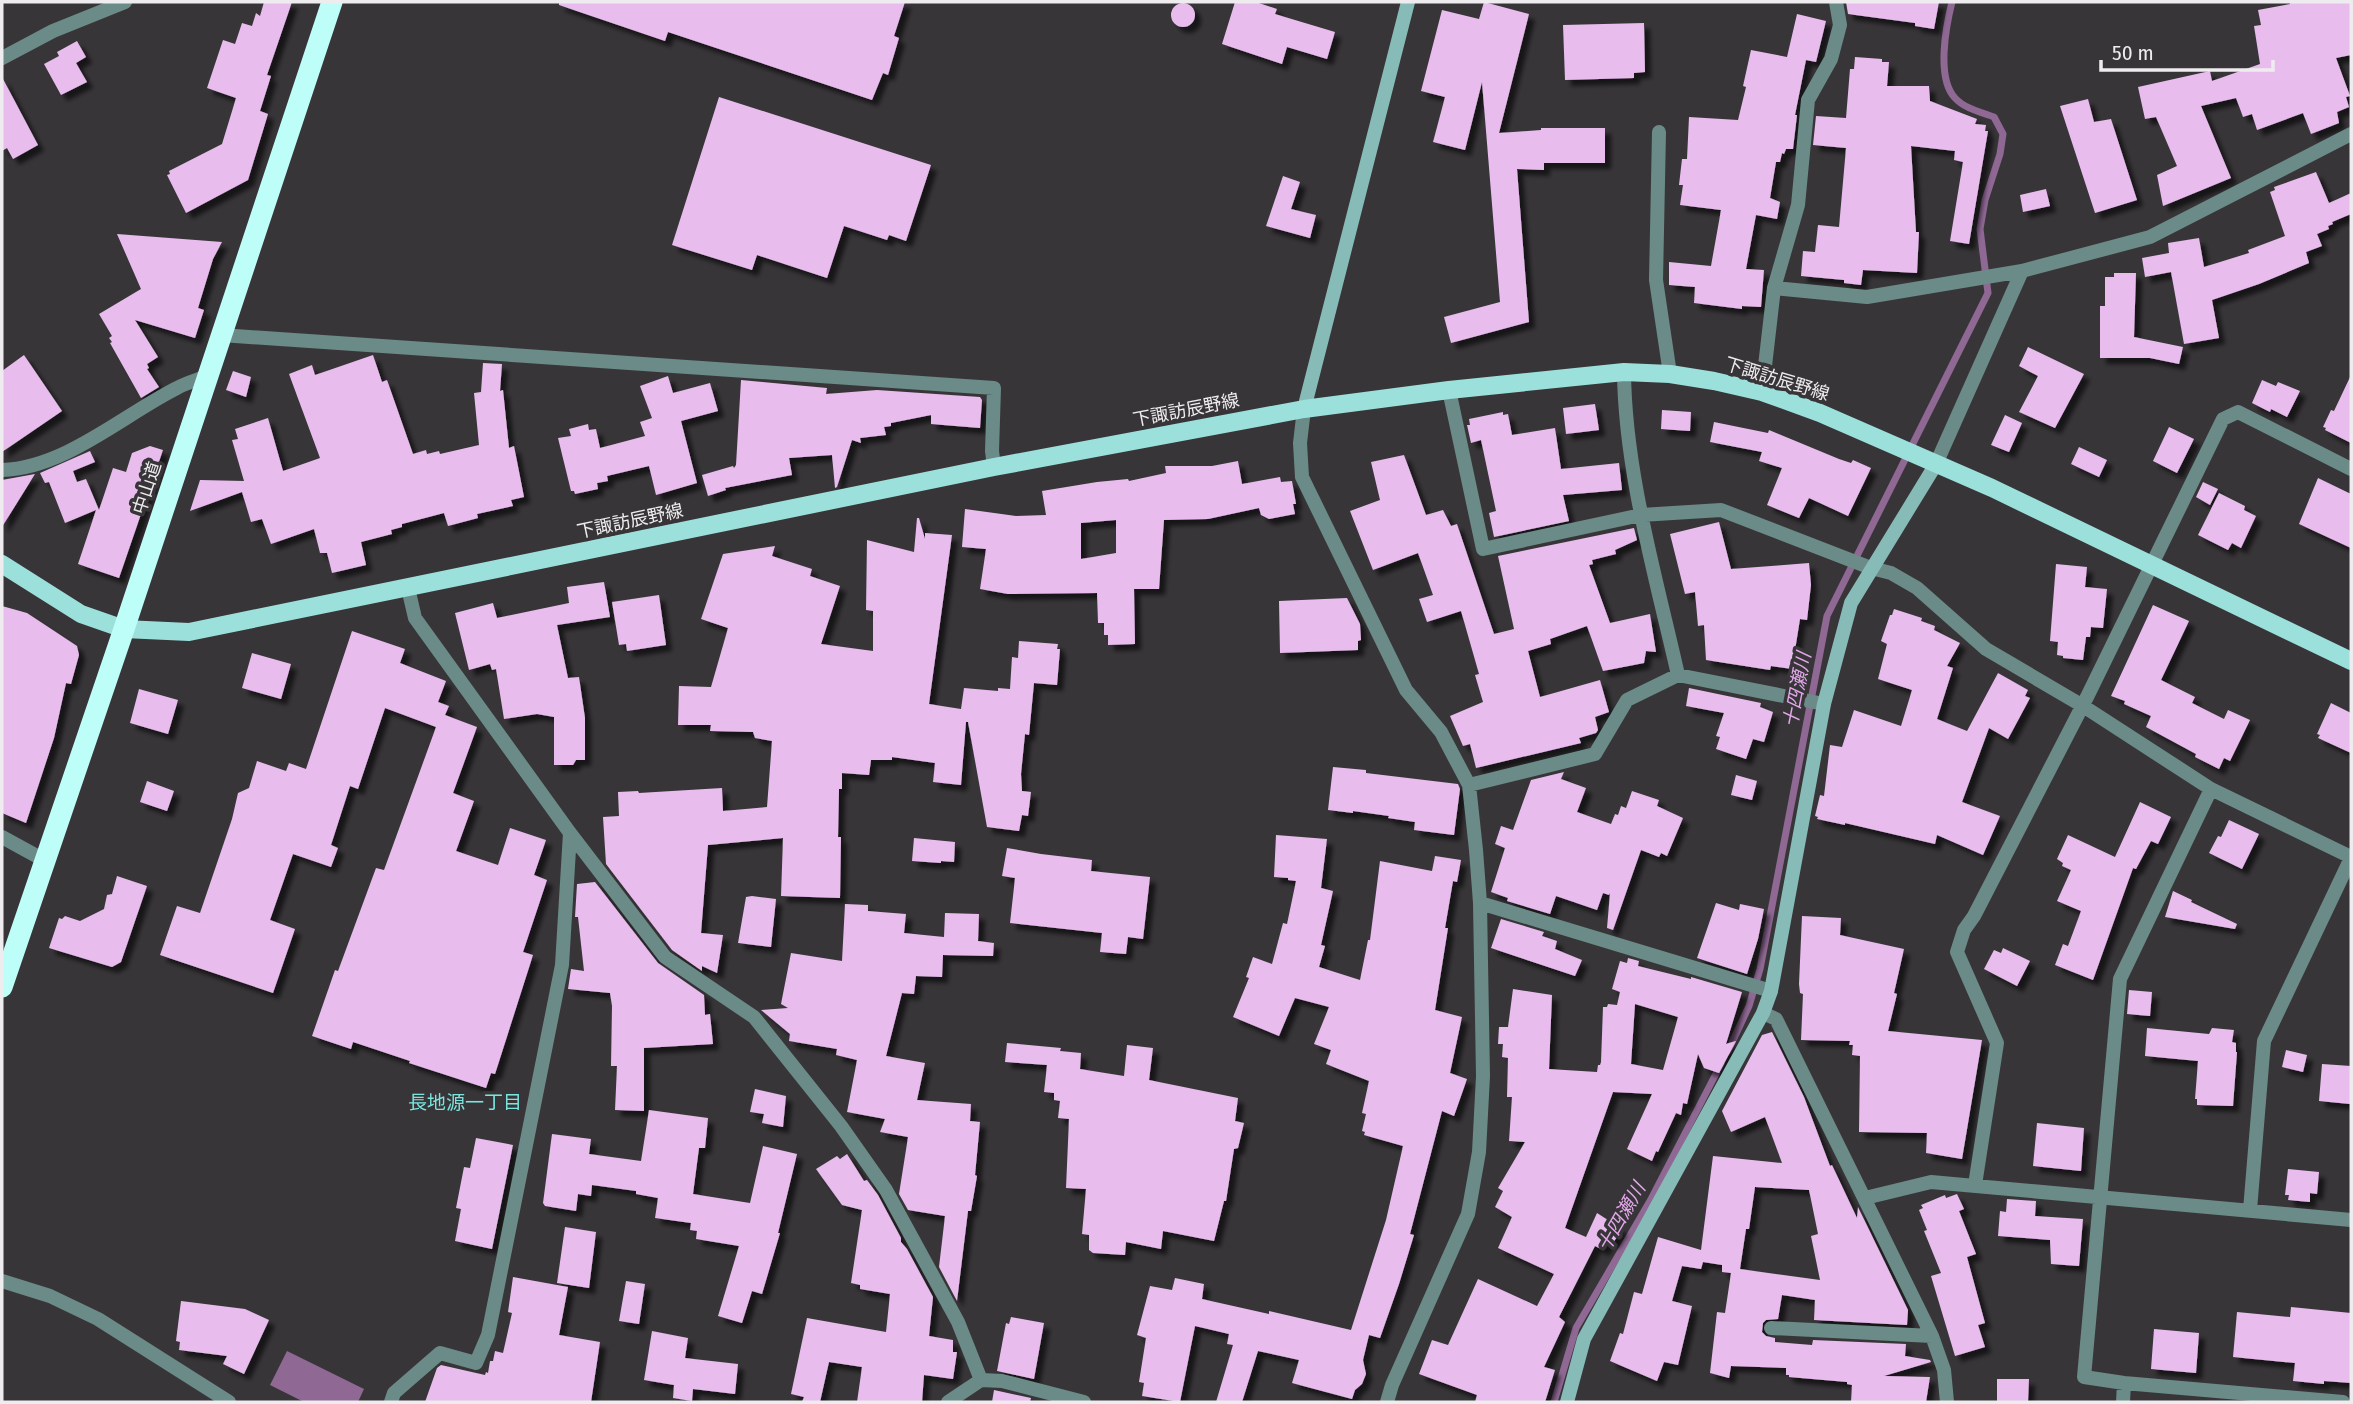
<svg xmlns="http://www.w3.org/2000/svg" width="2353" height="1404" font-family="'Fira Sans Condensed','Noto Sans JP',sans-serif">
<style>
.water{fill:#8f6894}
.lines{fill:none;stroke-linecap:round;stroke-linejoin:round}
.stream{stroke:#8f6894;stroke-width:7}
.building{fill:#e8bded;fill-rule:evenodd;filter:url(#shadow)}
.street{stroke:#6b8b88;stroke-width:14}
.secondary{stroke:#87bbb7;stroke-width:14}
.primary{stroke:#9ce0db;stroke-width:18}
.highway{stroke:#befef9;stroke-width:21}
.labels{text-anchor:middle;dominant-baseline:central;stroke-width:7;stroke-linejoin:round;paint-order:stroke}
.street-label{font-size:18px;fill:#efecef;stroke:#383539}
.water-label{font-size:19px;font-style:italic;fill:#e1a7e8;stroke:#383539}
.neighbourhood-label{font-size:19px;fill:#7ae5de;stroke:#383539}
</style>
<defs>
<filter id="shadow"><feDropShadow dx="6" dy="6" stdDeviation="2" flood-color="#0009"/></filter>
</defs>
<rect width="100%" height="100%" fill="#383539"/>
<path class="water" d="M287 1351 364 1389 358 1402H304L270 1385Z"/>
<g class="lines">
<path class="stream" d="M1728 1051 1749 1006 1760 969 1827 616 1988 293 1980 229 1985 200 2000 154 2003 134 1994 117C1981 112 1965 109 1955 98 1936 78 1946 26 1952 2
M1554 1402 1576 1328 1650 1201 1721 1064"/>
</g>
<path class="building" d="M264 2H292L267 75 271 76 260 111 268 114 248 180 186 213 167 175 170 174 169 171 222 144 236 98 207 88 223 40 235 44 242 23 252 26 256 13 260 16Z
M559 2H905L894 36 899 38 888 75 883 73 872 100 668 32 665 41 559 5Z
M1235 2H1256L1277 9 1275 14 1335 32 1327 59 1287 47 1282 64 1222 44Z
M1484 2 1529 14 1499 133 1541 130V128H1605V163H1544V170L1517 169 1529 322 1451 343 1444 317 1500 302 1482 82 1465 150 1433 142 1445 97 1421 91 1442 10 1479 19Z
M1846 2H1939L1934 29 1915 26V23L1848 14Z
M2290 2H2351V55L2336 58 2350 96 2346 97 2349 107 2337 112 2339 123 2311 134 2303 113 2257 130 2252 114 2243 117 2236 98 2201 106 2231 178 2163 206 2157 175 2177 166 2156 117 2145 119 2138 87 2210 71 2212 81 2260 64 2254 26 2261 25 2258 10 2290 4Z
M1171 15a12 12 0 1 1 24 0a12 12 0 1 1-24 0Z
M1797 14 1826 21 1816 62 1806 60 1795 115H1797L1793 149H1786L1784 154 1782 153 1780 162H1776L1770 198 1780 202 1777 219 1756 215 1746 269 1764 270 1761 307 1742 306V309L1694 303 1695 287 1669 285V262L1711 266 1721 210 1680 205 1683 185H1679L1682 159H1687L1689 117 1738 120 1746 87 1743 86 1751 50 1787 57Z
M1644 23 1645 72 1634 73V78L1565 80 1563 25Z
M77 41 86 57 76 63 87 82 61 95 44 64 59 56 57 52Z
M1855 57 1882 59V62H1889L1887 86H1929L1930 101 1977 119 1975 124 1986 125 1985 131H1988L1969 244 1950 241 1963 162 1954 160 1955 151 1911 146 1916 232H1919L1917 273 1863 270 1861 285 1844 283V280L1801 276 1803 251 1815 252 1818 225 1839 227 1846 148 1813 145 1816 116 1846 118 1850 69H1854Z
M2 77 38 145 13 159 7 148 2 151Z
M719 97 931 165 906 241 889 235 887 240 844 226 827 278 757 255 752 270 672 245Z
M2088 99 2094 122 2111 119 2137 200 2095 213 2060 106Z
M2316 172 2329 203 2351 193V214L2332 222 2333 224 2328 226 2329 229 2317 234 2322 246 2306 252 2309 263 2259 284 2212 300 2219 338 2184 344 2171 272 2145 277 2142 258 2169 253 2168 243 2199 238 2204 267 2249 253 2248 250 2285 236 2270 192 2275 190 2274 187Z
M1283 176 1300 182 1291 209 1316 215 1310 238 1266 226Z
M2046 189 2050 206 2023 212 2020 195Z
M117 234 222 242 213 259 198 308 204 310 195 338 135 320 158 357 147 364 149 368 147 369 159 387 141 398 110 343 112 342 109 338 112 336 99 314 141 289Z
M2114 273H2136L2134 337 2183 347 2179 364 2150 358H2100V306H2105V277H2114Z
M2028 347 2084 374 2055 428 2019 412 2038 376 2019 366Z
M24 355 62 411 2 452V371Z
M373 355 382 382 387 380 413 454 426 450 427 454 439 451 440 454 479 445 474 393 481 392 483 363 502 364 500 391 503 390 509 448 514 446 524 497 511 500 513 506 477 514 478 518 448 526 444 513 402 524V527L391 530 392 534 361 542 366 565 332 573 327 553H320L314 529 271 544 262 519 251 522 242 492 190 511 200 480 244 481 232 440 238 439 235 429 268 418 283 471 320 458 289 374 312 365 315 375Z
M233 371 251 377 246 397 226 390Z
M2351 375V443L2325 430 2326 428 2323 427 2331 410 2334 411Z
M668 376 673 393 710 383 718 411 681 421 697 483 656 495 649 466 607 476 608 481 597 483 598 489 575 494 574 491H571L558 438 571 436 569 429 588 424 589 430 596 429 600 448 645 436 640 422 652 418 640 386Z
M741 380 827 388 826 394 877 390 980 397 982 400 980 428 931 424V415L891 423V426L884 427 886 435 860 438 861 443 852 440 837 487 835 488 832 455 789 458 792 475 725 488 726 490 708 496 702 475 733 466 734 468 736 465Z
M2262 380 2276 386 2278 382 2300 391 2287 417 2271 409 2270 412 2252 403Z
M1595 404 1599 430 1566 434 1563 408Z
M1662 410 1691 412 1690 431 1661 429Z
M1503 412V415L1508 414 1512 435 1555 428 1561 469 1619 463 1622 490 1563 495 1569 521 1494 537 1489 513 1496 511 1481 440 1471 443 1467 425H1470L1469 419Z
M2005 415 2022 423 2009 452 1991 445Z
M1714 422 1768 433 1769 430 1839 459 1851 463 1853 460 1871 468 1848 516 1809 498 1799 518 1767 505 1782 468 1759 461 1762 452 1710 442Z
M2169 427 2194 439 2177 473 2153 461Z
M150 446 163 450 119 578 78 564 96 510 65 523 49 482 45 483 40 473 90 451 95 462 73 471 77 482 86 479 99 510 113 468 126 472 132 453Z
M2079 447 2107 460 2099 477 2071 464Z
M1404 455 1426 515 1443 510 1451 526 1457 524 1494 634 1514 629 1498 556 1634 528 1637 540 1615 550 1616 554 1592 560 1593 564 1589 565 1610 623 1650 614 1656 652 1646 651 1644 663 1603 671 1587 626 1550 639 1551 644 1528 651 1540 697 1600 680 1609 712 1595 717 1598 730 1596 733 1579 738 1581 743 1476 768 1470 744 1463 746 1450 716 1483 702 1475 675 1479 674 1461 611 1427 622 1419 599 1433 595 1418 553 1373 570 1350 511 1380 500 1371 462Z
M1238 461 1242 484 1280 477 1281 482 1292 481 1296 504H1293L1295 514 1269 519 1261 515 1259 508 1208 519 1164 520 1159 589H1134L1135 644 1108 645V635H1104V623H1098L1097 593 1008 594 980 589 986 549 962 547 965 509 1016 516 1046 515 1042 491 1097 482 1128 479 1129 481 1166 473 1165 466H1212ZM1116 520V553L1081 559V523Z
M35 474 2 527V480Z
M2318 478 2351 494V548L2299 524Z
M2203 482 2218 489 2210 505 2196 497Z
M2219 493 2245 506 2244 510 2256 516 2241 548 2232 543 2228 550 2198 535Z
M917 518H919L925 539V533L952 535 929 704 961 709 964 688 998 691V688L1010 689 1012 657 1018 658 1019 641 1058 644 1057 649H1060L1057 685 1034 683 1029 735 1025 734 1021 774 1022 791 1031 792 1028 816 1022 815 1019 831 987 827 968 722H966L961 785 933 782 935 763 892 757V760H871L869 775 842 773V789H839L838 837H841L840 898 781 896 783 838 708 845 701 933 723 935 717 973 702 966V971L672 950 606 864 603 817 619 816 618 792 638 791 639 793 722 788 723 811 767 807 772 741 755 738 753 732 710 731 711 725H678L679 686 711 687 728 628 701 619 723 554 775 546 772 556 812 569 810 576 840 586 821 644 873 651V611L866 610 867 540 914 552Z
M1719 522 1731 569 1809 563 1811 585 1807 620 1800 619 1792 669 1771 666 1770 670 1706 660 1704 625 1698 626 1695 592 1685 594 1670 534Z
M2056 564 2087 567 2085 587 2107 589 2103 628 2091 627 2090 637H2086L2083 660 2063 658V656L2057 655 2058 642 2050 641Z
M604 582 610 617 557 625 568 678 579 677 585 718V760H576L573 765H554V717L537 714 504 719 496 669 492 670 490 664 469 670 455 613 493 603 497 618 569 603 567 587Z
M659 595 666 645 627 651 626 644 619 645 612 602Z
M1347 598 1360 624 1361 640 1358 641V650L1280 653 1279 601Z
M2153 605 2189 621 2161 680 2195 697 2192 703 2224 719 2228 710 2250 720 2230 761 2224 758 2219 769 2195 757 2196 754 2146 727 2151 716 2124 704 2125 701 2111 696Z
M2 606 27 613 77 646 79 655 71 684 66 683 54 738 26 823 2 813Z
M1894 609 1922 618 1921 621 1935 626 1934 630 1960 643 1947 666 1953 668 1937 719 1967 731 1998 673 2028 690 2025 696 2030 698 2008 739 1989 728 1962 802 2000 816 1983 855 1937 835 1935 844 1845 823V825L1817 819 1818 817 1815 816 1820 795 1824 796 1830 745 1842 747 1854 710 1901 726 1912 690 1878 679 1887 644 1881 641 1890 615H1892Z
M352 631 405 649 400 663 446 681 438 702 449 706 445 715 477 727 453 793 474 801 456 851 498 865 510 828 546 840 534 875 547 880 523 952 533 955 495 1074 491 1073 486 1088 409 1063 410 1061 353 1042 351 1049 312 1036 335 970 338 971 376 868 384 870 436 727 385 708 358 789 350 786 331 845 338 848 331 867 293 854 270 920 295 929 273 993 160 955 177 906 200 913 232 819 238 793 249 788 257 761 286 771 289 763 306 769Z
M252 653 291 664 281 699 242 688Z
M1689 688 1761 703 1760 707 1773 712 1764 742 1753 739 1746 759 1716 749 1720 737 1716 736 1724 713 1686 706Z
M139 689 178 700 168 734 130 723Z
M2331 703 2351 713V753L2318 738 2320 735 2317 734Z
M1333 767 1366 770V773L1458 784 1460 789 1454 835 1414 830 1415 822 1388 818 1389 816 1353 811V813L1328 810Z
M1564 772 1561 779 1586 788 1577 812 1611 824 1615 814 1618 815 1621 806 1626 808 1632 791 1659 800 1657 806 1683 818 1667 856 1661 853 1659 857 1641 850 1613 930 1607 928 1610 893 1609 895 1603 893 1597 910 1556 896 1550 914 1507 901 1508 898 1491 892 1505 848 1495 844 1501 826 1513 830 1531 780Z
M1736 775 1757 781 1752 800 1731 795Z
M147 781 174 791 167 811 140 802Z
M2140 802 2171 817 2158 844 2151 841 2136 869 2133 868 2093 980 2055 965 2063 944 2068 946 2081 911 2057 901 2071 870 2062 866 2063 863 2057 859 2068 835 2115 857Z
M2229 820 2259 834 2242 869 2209 853 2218 836 2221 837Z
M1276 835 1327 839 1321 888 1333 891 1321 945 1325 946 1319 967 1360 980 1368 940H1370L1380 861 1432 871 1435 856 1461 860 1457 882 1453 881 1445 928H1448L1435 1010 1462 1017 1450 1073 1467 1079 1454 1116 1442 1111 1410 1234 1414 1235 1399 1284 1380 1338 1369 1335 1363 1360 1366 1374 1362 1384 1355 1390 1352 1399 1292 1383 1299 1360 1258 1351 1242 1402H1216L1233 1345 1227 1344 1229 1334 1195 1326 1180 1402 1142 1396 1144 1383 1139 1382 1146 1338 1137 1335 1150 1286 1172 1290 1175 1278 1204 1284 1202 1299 1269 1314V1311L1351 1330 1386 1220 1403 1146 1364 1135 1365 1132 1362 1131 1366 1114 1362 1113 1369 1081 1326 1064 1331 1050 1314 1044 1329 1007 1295 998 1279 1036 1233 1017 1249 978 1246 977 1253 957 1272 964 1283 923 1287 924 1296 881 1288 880V878L1274 877Z
M914 838 955 842 954 862 941 861V863L912 861Z
M1007 848 1041 854 1092 860 1091 871 1150 877 1143 939 1128 937 1126 954 1100 952 1102 933 1010 923 1015 878 1002 876Z
M117 876 147 886 121 962 112 967 49 948 59 918 62 919 65 916 80 921 104 909 107 895 112 894Z
M595 882 658 963 704 995 705 1015 710 1014 713 1044 644 1048V1111L615 1110 617 1066H611L612 1006 610 993 568 989 571 969 584 971 578 917H575L577 884Z
M2173 891 2192 900 2191 902 2237 924 2235 929 2165 917Z
M752 896 776 899 771 947 738 943 746 897Z
M1716 903 1739 910 1740 904 1764 909 1758 939 1747 974 1697 958Z
M845 904 868 905V911L906 914 904 933 944 937 945 913 979 914 978 941 994 943 993 956 943 955 942 977 916 976 914 994 902 993 886 1056 925 1063 917 1100 971 1104 970 1121 980 1122 975 1175 977 1176 971 1211H968L957 1301 939 1267 945 1216 908 1210 899 1194 908 1137 880 1132 885 1119 847 1112 857 1060 836 1055 837 1049 789 1041 790 1034 761 1010 788 1008 781 1004 791 953 842 961Z
M1802 916 1841 918 1840 935 1904 949 1894 993 1897 994 1888 1031 1982 1040 1962 1159 1926 1153 1927 1133 1859 1132 1860 1056 1852 1055 1853 1045H1849L1850 1041 1801 1040 1803 994 1800 993 1799 984Z
M1501 919 1544 932 1542 936 1557 941 1555 949 1582 960 1575 976 1491 948Z
M2003 948 2030 961 2017 986 1984 969 1994 950 2001 953Z
M1628 958 1639 961 1638 966 1691 979V977L1742 992 1726 1044 1736 1041 1719 1073 1704 1068 1698 1054 1687 1104 1683 1103 1681 1115 1676 1113 1658 1152 1656 1151 1652 1161 1627 1149 1652 1094 1613 1092 1565 1228 1586 1237 1597 1213 1622 1229 1613 1243 1609 1241 1603 1250 1595 1246 1559 1317 1565 1322 1544 1367 1555 1370 1545 1402H1475L1477 1395 1419 1374 1432 1340 1448 1345 1478 1279 1537 1306 1554 1274 1498 1248 1512 1217 1495 1207 1503 1191 1498 1188 1525 1142 1509 1141 1512 1097H1507L1508 1058 1502 1057 1503 1044H1498L1499 1027H1508L1513 989 1552 995 1549 1069 1597 1072 1598 1065H1600L1601 1062 1603 1007H1607L1608 1004 1617 1005 1620 992 1612 989 1620 961 1627 963ZM1635 1004 1678 1017 1663 1070 1631 1064Z
M2129 990 2152 992 2150 1016 2127 1014Z
M2147 1028 2209 1034 2212 1028 2234 1030 2232 1042 2236 1043V1052H2237L2233 1106 2197 1105V1099H2195L2198 1061 2145 1056Z
M1772 1032 1804 1097 1830 1166 1832 1165 1857 1218 1858 1207 1908 1310 1907 1325 1814 1320 1815 1300 1782 1295 1778 1319 1766 1320 1763 1323 1762 1332 1766 1336 1775 1338V1342L1812 1345 1813 1340 1906 1344 1905 1356 1930 1360 1931 1362 1884 1376 1930 1377 1926 1402H1851L1852 1385 1847 1384V1382L1789 1377V1375H1786V1368L1731 1366 1729 1378 1710 1373 1717 1312 1725 1313 1731 1273 1722 1272V1265L1703 1262 1701 1269 1682 1266 1672 1301 1692 1306 1678 1365 1664 1362 1657 1381 1610 1361 1620 1333 1623 1334 1634 1292 1642 1294 1658 1237 1701 1250 1713 1156 1782 1163 1765 1117 1731 1132 1722 1111 1762 1035ZM1755 1187 1809 1190 1818 1234 1811 1236 1820 1280 1740 1269 1746 1229H1749Z
M1007 1043 1061 1048 1060 1051 1081 1053 1080 1069 1124 1076 1127 1045 1153 1048 1149 1080 1238 1098 1235 1121 1244 1123 1238 1148 1234 1149 1226 1201H1224L1214 1241 1163 1231 1161 1249 1126 1242 1125 1255 1093 1253 1089 1250V1235L1082 1234 1086 1189 1066 1188 1069 1119 1058 1118 1060 1101 1054 1100V1093L1044 1092 1047 1065 1005 1062Z
M2286 1050 2307 1055 2303 1072 2282 1067Z
M2322 1064 2351 1066 2350 1104 2319 1101Z
M755 1089 786 1096 783 1127 762 1123 764 1114 750 1112Z
M649 1110 708 1118 705 1148H699L693 1194 750 1203 763 1146 797 1154 778 1233H780L762 1294 752 1291 742 1323 718 1316 739 1246 696 1239 697 1231 690 1230 691 1223 655 1218 658 1198 636 1194V1191L592 1185 591 1196 578 1194 576 1211 545 1206 543 1203 552 1134 591 1139 589 1154 641 1161Z
M2037 1123 2084 1128 2081 1171 2033 1166Z
M476 1138 513 1145 492 1249 455 1241 461 1209 456 1208 464 1167 470 1168Z
M847 1154 864 1181 867 1180 878 1195 901 1238V1242L907 1249 933 1297 929 1336 953 1340V1352H957L953 1379 924 1375 922 1402H857L862 1367 829 1362 820 1402H802L804 1397 791 1394 807 1318 886 1332 890 1294 860 1289V1285L851 1283 862 1210 842 1205 816 1169 837 1156 840 1159Z
M2288 1169 2319 1172 2317 1194 2310 1193V1202L2288 1200 2289 1195H2285Z
M1957 1194 1964 1209 1959 1211 1976 1254 1967 1257 1985 1323 1978 1325 1985 1347 1955 1356 1931 1276 1941 1273 1924 1231 1927 1230 1919 1210 1923 1208 1921 1205 1945 1195 1946 1198Z
M2007 1199 2036 1201 2035 1216 2083 1219 2079 1266 2051 1264 2050 1240 1998 1236 2000 1211 2006 1212Z
M565 1227 596 1232 589 1288 557 1283Z
M513 1277 568 1287 559 1335 600 1342 591 1402H425L437 1368 441 1365 485 1375 486 1372 488 1373 490 1361H493L495 1351 503 1353 512 1313 508 1312Z
M626 1281 645 1284 639 1324 619 1321Z
M181 1301 245 1309 269 1320 244 1374 223 1364 227 1356 179 1350 180 1342 176 1341Z
M2291 1307 2351 1313V1383L2324 1381V1384L2293 1381 2295 1363 2233 1357 2237 1312 2290 1317Z
M1011 1317 1044 1323 1034 1379 997 1371 1006 1323 1009 1324Z
M2154 1329 2199 1333 2196 1373 2151 1369Z
M652 1331 688 1338 685 1358 738 1364 735 1394 693 1389 692 1401 673 1398 674 1385 644 1380Z
M1997 1379H2029L2028 1402H1997Z
M994 1390 1031 1398 1030 1402H992Z"/>
<g class="lines">
<path class="street" d="M2 58 53 31 125 2
M1659 132 1656 280 1670 374
M1774 288 1867 297 2022 271 2150 237 2351 134
M221 335 994 388 992 451 994 467
M1624 372C1625 472 1656 577 1678 675
M1449 390 1483 549 1641 515 1721 510 1871 568 1891 573 1917 588 1986 649 2083 706 2211 789 2351 857
M1762 392 1774 288 1798 205 1808 100 1831 59 1840 25 1836 2
M1304 409 1300 443 1302 477 1406 690 1441 732 1469 785 1476 850 1480 903 1483 1076 1479 1152 1468 1214 1392 1385 1387 1402
M1936 464 2022 271
M2 470C65 468 123 415 177 388 186 383 197 380 207 376
M408 588 415 618 570 833 665 957 754 1017 841 1126 886 1190 958 1322 981 1380
M1469 785 1595 754 1627 700 1678 675 1824 704
M2211 789 2120 979 2084 1377 2124 1383 2343 1402
M2 837 44 860
M1480 903 1771 991
M1763 1013 1776 1019 1932 1336 1944 1370 1947 1402
M1975 1185 1997 1043 1957 952 1964 930 1974 916 2088 695 2223 419 2238 412 2351 469
M1865 1198 1931 1182 2351 1220
M2250 1210 2264 1041 2351 858
M2 1281 50 1296 98 1319 229 1402
M1771 1328 1932 1336
M391 1402 394 1393 440 1353 476 1363 488 1335 562 965 570 833
M948 1402 981 1380 1002 1381 1084 1402
M2123 1402 2124 1383"/>
<path class="secondary" d="M1304 409 1408 2
M1567 1402 1584 1339 1763 1013 1771 991 1824 704 1851 603 1936 464"/>
<path class="primary" d="M2 564 81 614 124 629 189 632 994 467 1304 409 1449 390 1624 372 1670 374 1714 381 1762 392 1820 413 1992 488 2351 661"/>
<path class="highway" d="M2 987 124 629 332 2"/>
</g>
<g class="labels">
<g class="street-label">
<text transform="translate(1777 379) rotate(17)">下諏訪辰野線</text>
<text transform="translate(1186 410) rotate(-11)">下諏訪辰野線</text>
<text transform="translate(147 488) rotate(-72)">中山道</text>
<text transform="translate(630 521) rotate(-12)">下諏訪辰野線</text>
</g>
<g class="water-label">
<text transform="translate(1797 690) rotate(-79)">十四瀬川</text>
<text transform="translate(1621 1217) rotate(-60)">十四瀬川</text>
</g>
<g class="neighbourhood-label">
<text x="465" y="1102">長地源一丁目</text>
</g>
</g>
<rect width="2353" height="1404" fill="none" stroke="#efecef" stroke-width="7"/>
<path d="M2101 60v10h172v-10" fill="none" stroke="#efecef" stroke-width="3.5"/>
<text x="2112" y="60" font-size="21" fill="#efecef" stroke="#383539" stroke-width="5" paint-order="stroke">50 m</text>
</svg>
